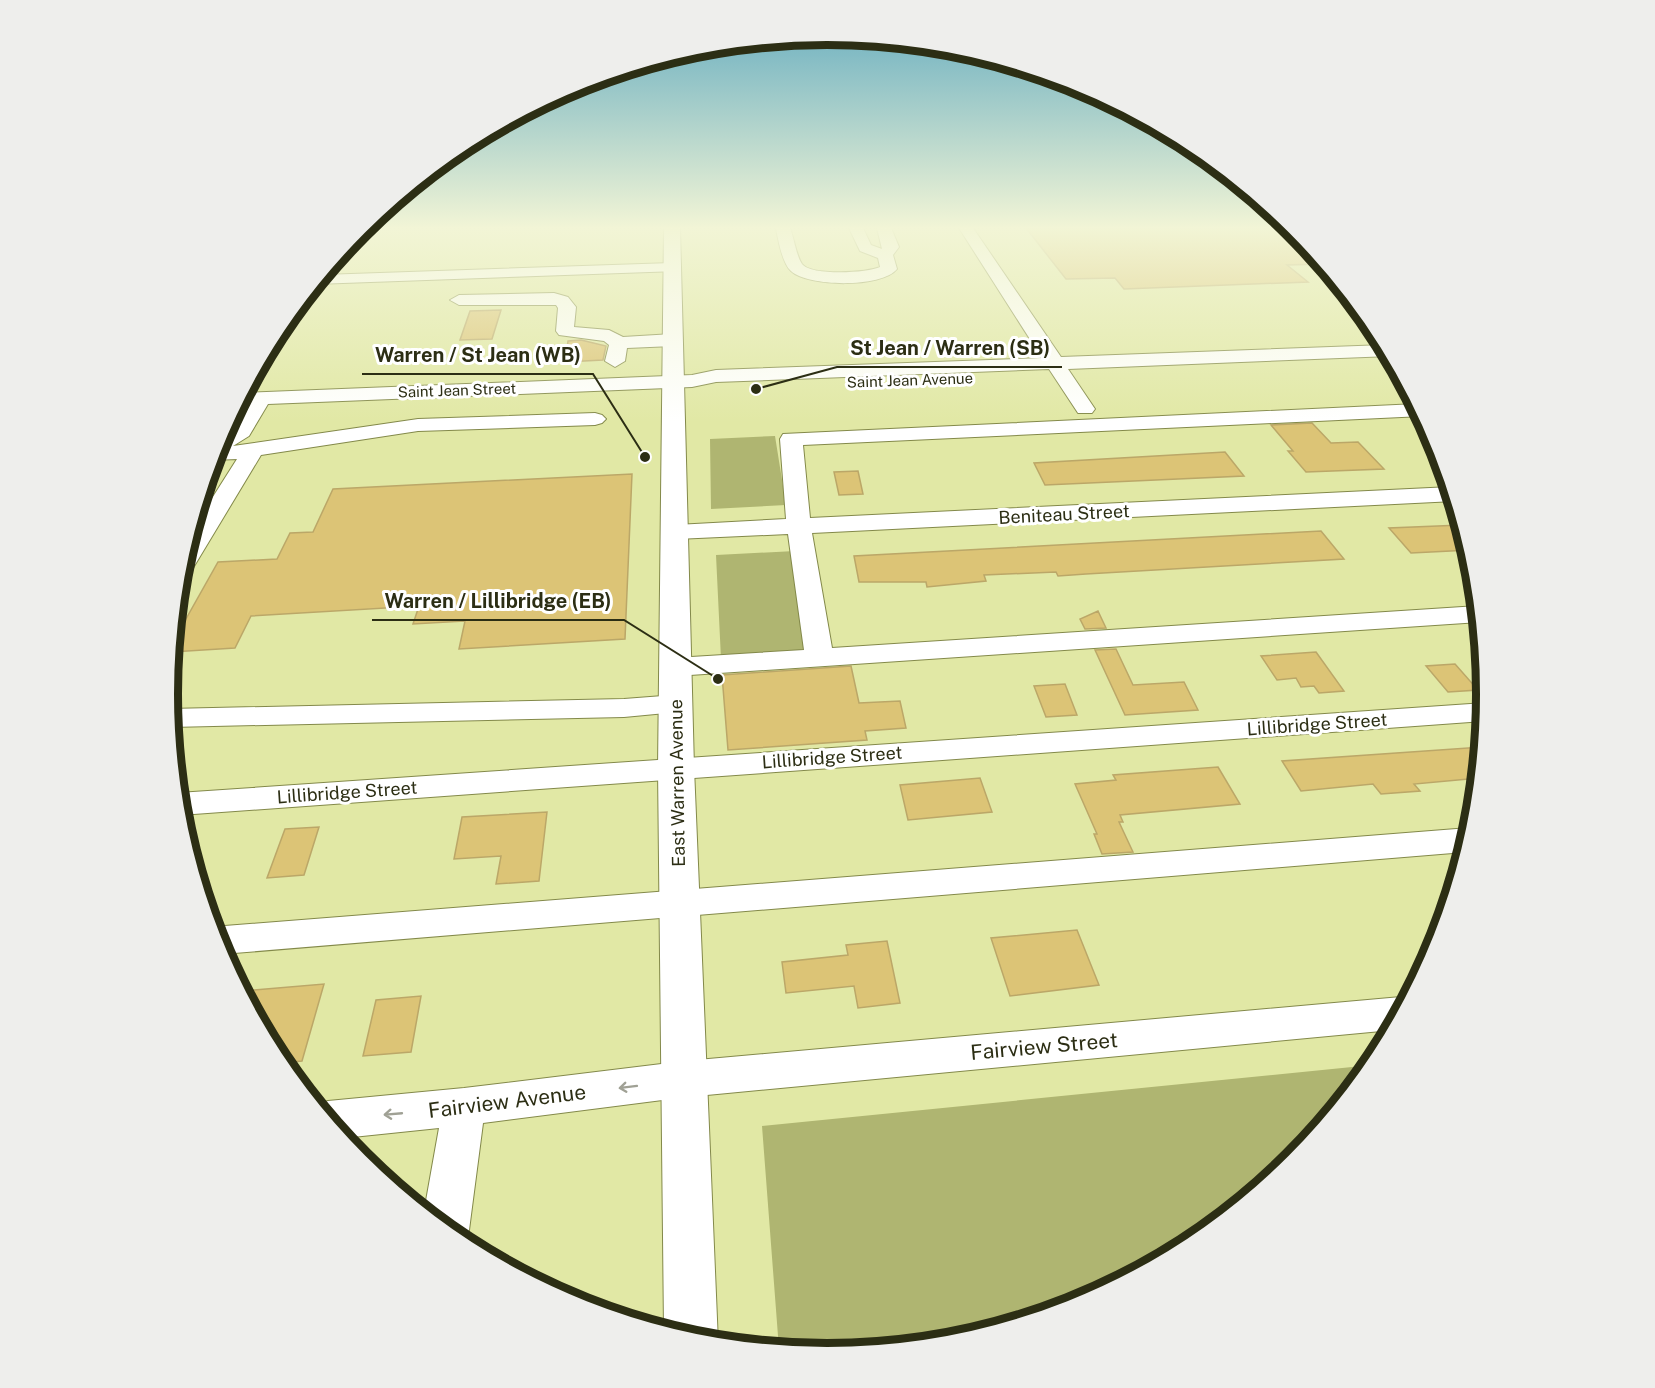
<svg xmlns="http://www.w3.org/2000/svg" width="1655" height="1388" font-family="'Public Sans',sans-serif">
<style>
.green{fill:#afb571}
.building{fill:#dcc476;stroke:#bba768;stroke-width:1.5}
.lines{fill:none;stroke-linecap:round;stroke-linejoin:round}
.minor-casing{stroke:#83894a;stroke-width:2}
.major-casing{stroke:#83894a;stroke-width:2}
.minor{fill:#fff;fill-rule:evenodd}
.major{fill:#fff;fill-rule:evenodd}
.oneway{stroke:#a0a195}
.labels{text-anchor:middle;dominant-baseline:central;stroke-width:6;stroke-linejoin:round;paint-order:stroke}
.far-street-label{font-size:15px;fill:#2c2e14;stroke:#fff}
.street-label{font-size:18px;fill:#2c2e14;stroke:#fff}
.near-street-label{font-size:21px;fill:#2c2e14;stroke:#fff}
.rim{fill:none;stroke:#2c2e14;stroke-width:8}
.leader{fill:none;stroke:#2c2e14;stroke-width:2}
.callout-dot{fill:#2c2e14;stroke:#fff;stroke-width:2}
.callout-label{font-size:20px;text-anchor:middle;font-weight:bold;fill:#2c2e14;stroke:#fff;stroke-width:6;stroke-linejoin:round;paint-order:stroke}
</style>
<rect width="100%" height="100%" fill="#e1e8a5"/>
<path class="green" d="M775 436 786 505 711 509 710 439Z
M795 551 810 654 721 659 716 555Z
M1372 1065 1294 1161 1194 1243 1080 1303 956 1341 828 1353 779 1349 762 1126Z"/>
<path class="building" d="M1026 228H1294L1323 264 1287 265 1308 282 1124 289 1115 278 1066 279Z
M501 310 492 339 460 340 470 311Z
M581 340 606 346 603 360 565 362 568 341Z
M1312 423 1331 443 1358 442 1384 469 1306 472 1288 451H1293L1271 425Z
M1225 452 1244 476 1045 485 1034 463Z
M858 471 863 494 839 495 834 472Z
M632 474 625 639 459 649 465 621 413 624 419 606 251 616 235 648 172 652 173 642 218 562 277 559 290 533 313 532 333 489Z
M1462 525 1470 550 1411 553 1389 528Z
M1321 531 1344 559 1086 574 1058 576 1056 572 984 575 986 581 927 587 926 582H859L854 556Z
M1098 611 1106 628 1085 629 1080 619Z
M1116 649 1133 685 1184 682 1198 710 1125 715 1095 650Z
M1316 652 1344 691 1319 693 1314 686 1301 687 1296 678 1277 680 1261 656Z
M1455 664 1478 690 1448 692 1426 666Z
M851 666 859 703 900 701 906 728 865 731 867 740 728 750 722 675Z
M1065 684 1077 715 1046 717 1034 686Z
M1482 747 1479 778 1414 784 1420 791 1381 794 1373 784 1301 791 1282 761Z
M1218 767 1240 804 1120 815 1123 822H1119L1133 852 1102 854 1094 834H1097L1075 784 1116 780 1113 775Z
M980 778 992 812 908 820 900 785Z
M547 812 539 881 496 884 501 856 454 859 462 817Z
M319 827 304 875 267 878 285 829Z
M1077 930 1099 985 1010 996 991 938Z
M887 941 900 1003 858 1008 854 986 786 993 782 962 848 955 846 945Z
M324 984 302 1061 281 1063 242 991Z
M421 996 411 1052 363 1056 376 1000Z"/>
<g class="lines">
<defs>
<path id="minor" d="M776 228H790C794 238 796 255 802 264 811 276 868 273 880 267L878 258 860 251 849 228H863L871 245 882 249 877 228H891L899 247 893 255 897 269C882 288 808 287 791 271 782 263 778 239 776 228Z
M959 228H973L1061 357 1385 345 1391 356 1068 369 1095 409 1092 413H1078L1049 369 716 382 692 387 268 404 249 436 233 446 418 419 595 413 602 415 606 419 602 423 595 425 418 431 261 455 193 568 189 573 180 576 192 530 237 459 213 460 222 434 233 427 247 405 238 404 244 393 692 375 716 370 1042 358Z
M672 263 678 265 680 268 678 271 315 284 322 275Z
M554 293 568 297 576 307 574 327 609 330 623 337 673 334 682 340 673 346 627 348 625 361 615 367 605 361 609 345 604 341 559 335 556 331 558 308 556 305H459L450 300 459 295Z
M1417 404 1423 416 803 445 810 518 1451 487 1455 501 812 533 832 648 1478 606 1480 622 675 676 665 673 660 667 665 661 675 658 804 650 788 534 676 539 667 537 664 532 667 527 676 525 786 519 780 439 783 434Z
M676 695 687 697 691 704 687 711 624 717 171 727 169 709 624 699Z
M1485 703 1484 721 180 815 178 793Z
M1469 828 1472 829 1465 852 222 954 212 927Z
M1401 997 1409 999 1392 1030 686 1097 483 1123 469 1230 463 1243 424 1212 439 1128 343 1138 316 1105 328 1101 464 1088 686 1061Z"/>
<path id="major" d="M664 228H680L694 768 718 1343 699 1341 664 1330 658 768Z"/>
</defs>
<use href="#minor" class="minor-casing"/>
<use href="#major" class="major-casing"/>
<use href="#minor" class="minor"/>
<use href="#major" class="major"/>
</g>
<defs><path id="oneway-shaft" d="M-6 0H5M1.5-3L5.5 0L1.5 3" fill="none" stroke-width="1.6" stroke-linecap="round" stroke-linejoin="round" transform="scale(1.5)"/></defs>
<g class="oneway">
<use href="#oneway-shaft" transform="translate(628 1087) rotate(173)"/>
<use href="#oneway-shaft" transform="translate(393 1114) rotate(175)"/>
</g>
<linearGradient id="sky" x2="0" y2="1"><stop stop-color="#61aabf"/><stop offset="0.54" stop-color="#f2f5d6"/><stop offset="1" stop-color="#f2f5d6" stop-opacity="0"/></linearGradient>
<rect width="1655" height="422" fill="url(#sky)"/>
<g class="labels">
<g class="far-street-label">
<text transform="translate(910 380) rotate(-2)">Saint Jean Avenue</text>
<text transform="translate(457 390) rotate(-2)">Saint Jean Street</text>
</g>
<g class="street-label">
<text transform="translate(1064 514) rotate(-3)">Beniteau Street</text>
<text transform="translate(1317 724) rotate(-4)">Lillibridge Street</text>
<text transform="translate(832 757) rotate(-4)">Lillibridge Street</text>
<text transform="translate(677 783) rotate(-91)">East Warren Avenue</text>
<text transform="translate(347 792) rotate(-4)">Lillibridge Street</text>
</g>
<g class="near-street-label">
<text transform="translate(1044 1046) rotate(-5)">Fairview Street</text>
<text transform="translate(507 1101) rotate(-7)">Fairview Avenue</text>
</g>
</g>
<path d="M0 0H1655V1388H0ZM178 694a649 649 0 1 1 1298 0a649 649 0 1 1-1298 0Z" fill="#eeeeec" fill-rule="evenodd"/>
<path class="rim" d="M178 694a649 649 0 1 1 1298 0a649 649 0 1 1-1298 0Z"/>
<path class="leader" d="M756 389L837 367H1062M645 457L593 374H362M718 679L624 620H372"/>
<g class="callout-dot">
<circle cx="756" cy="389" r="6"/>
<circle cx="645" cy="457" r="6"/>
<circle cx="718" cy="679" r="6"/>
</g>
<g class="callout-label">
<text x="950" y="355">St Jean / Warren (SB)</text>
<text x="478" y="362">Warren / St Jean (WB)</text>
<text x="498" y="608">Warren / Lillibridge (EB)</text>
</g>
</svg>
